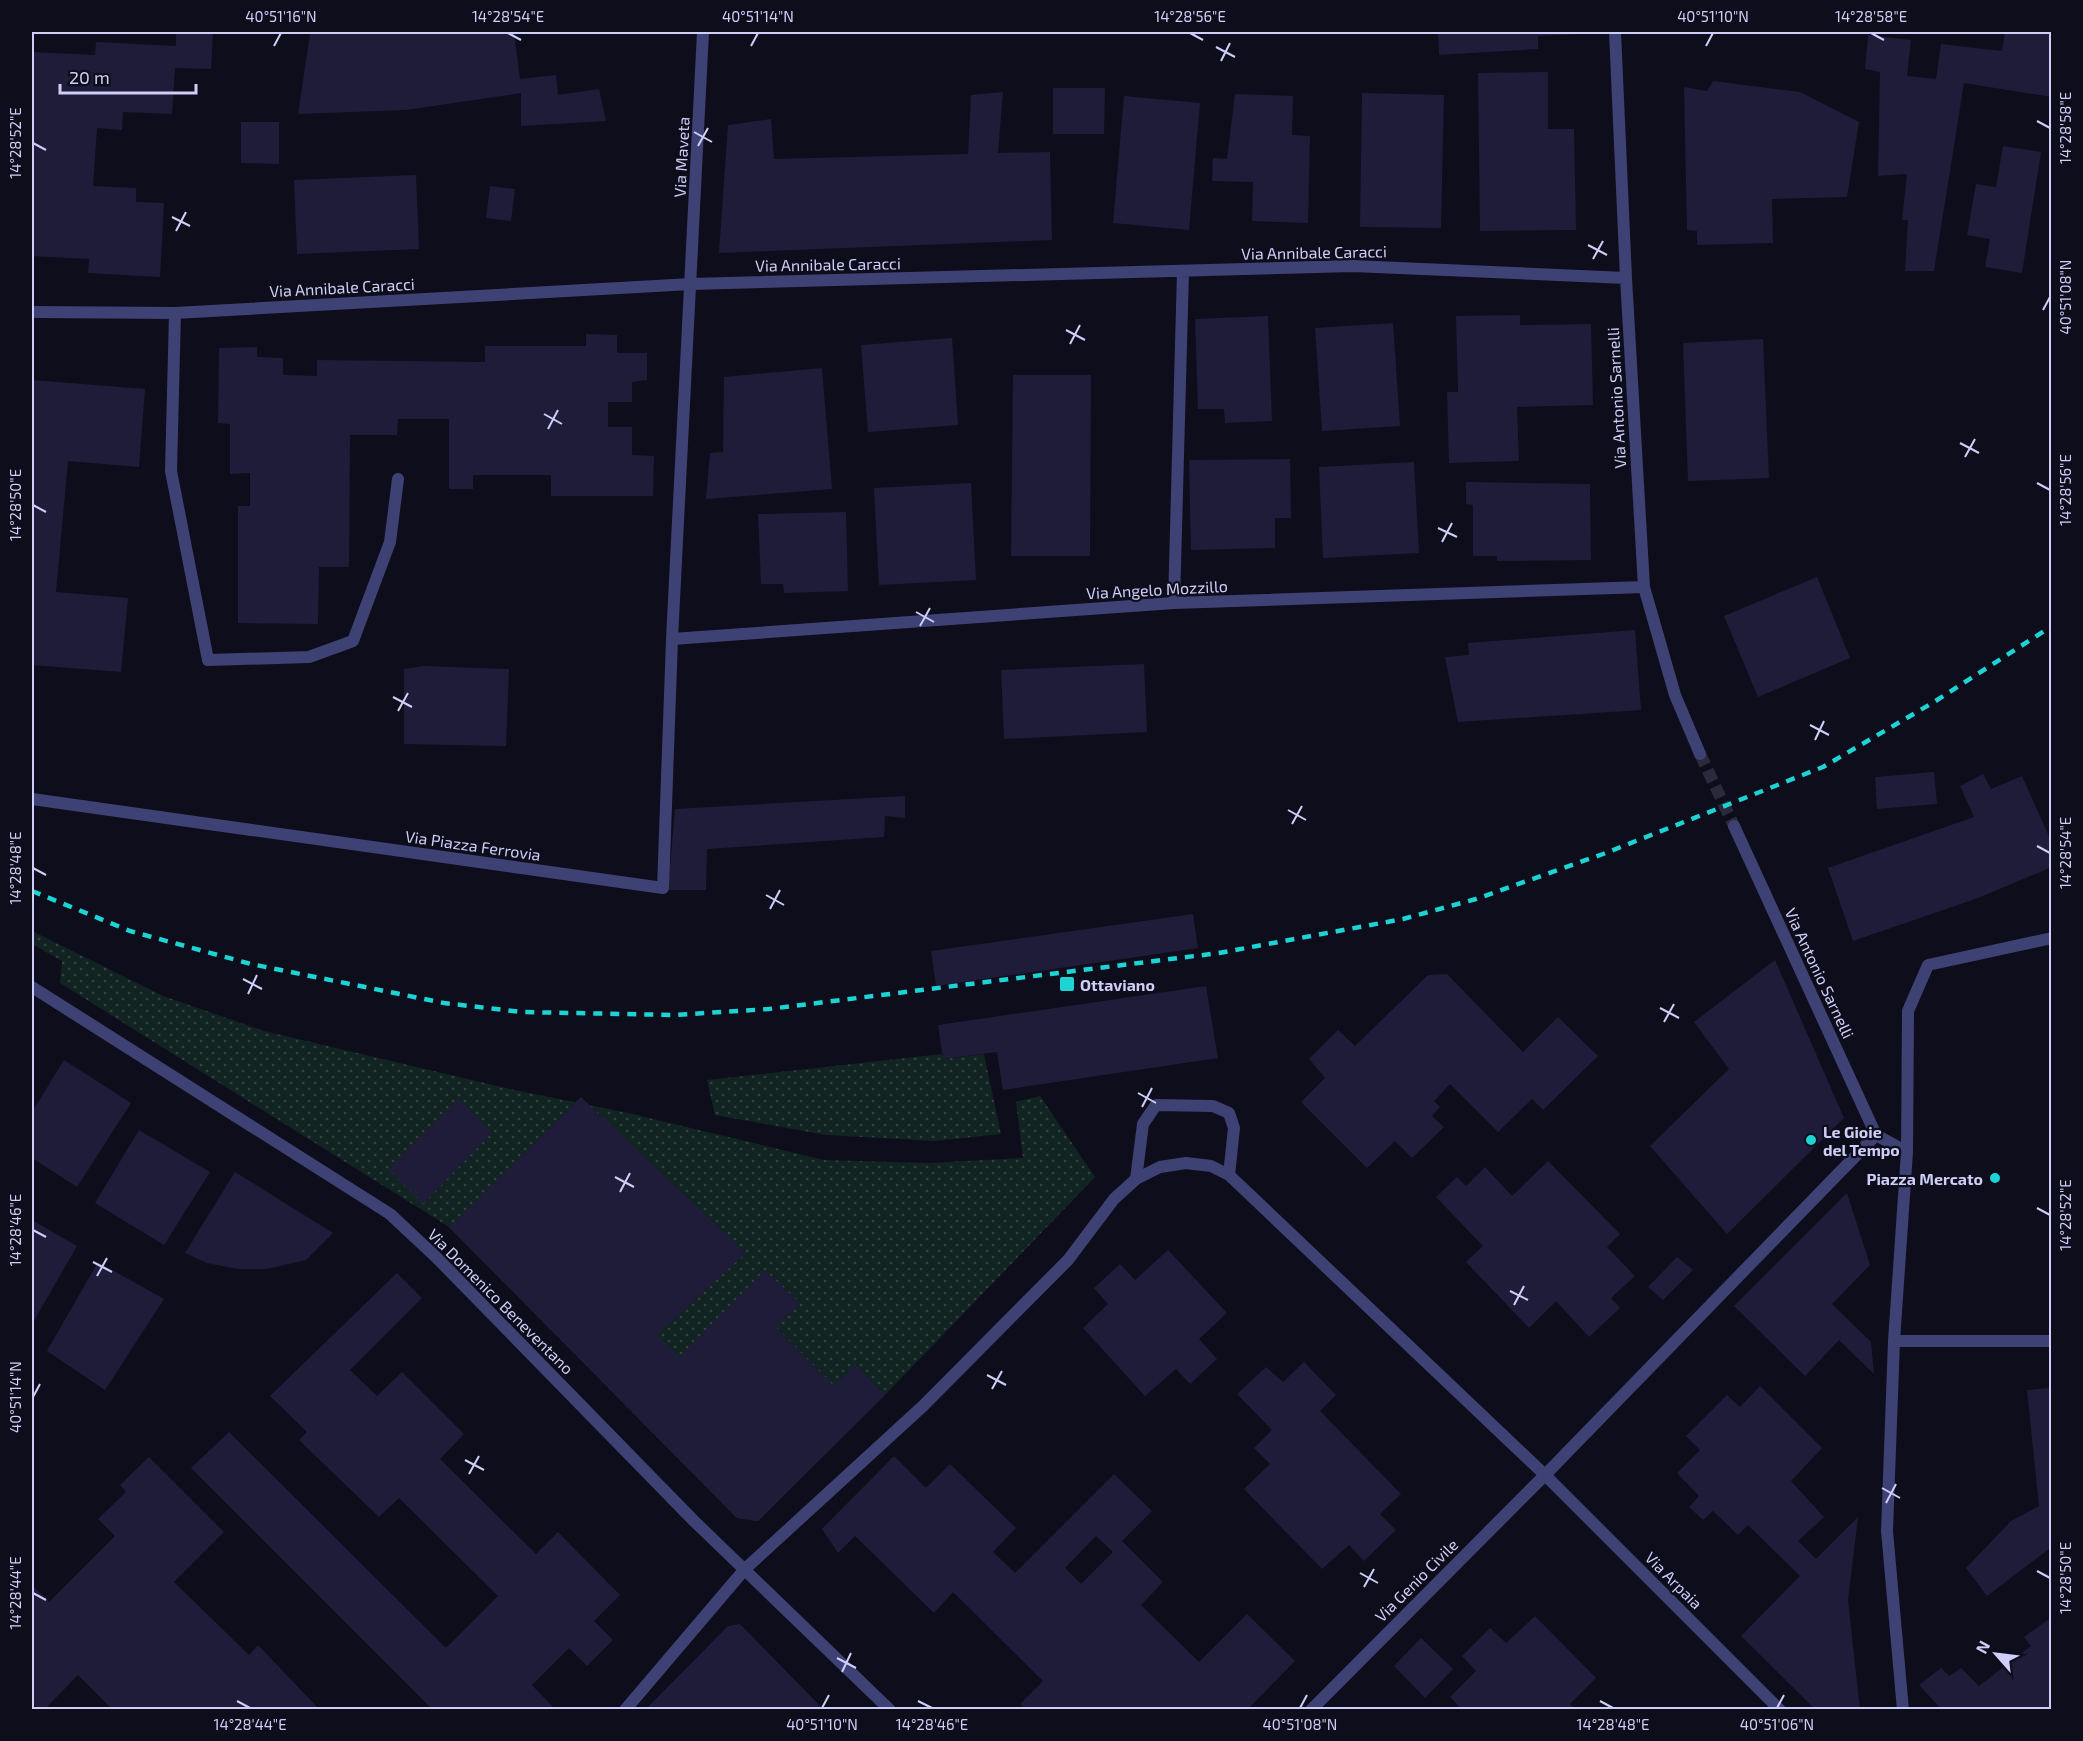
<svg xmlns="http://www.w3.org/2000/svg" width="2083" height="1741" font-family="'Exo 2',sans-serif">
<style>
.grass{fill:url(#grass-dots)}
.building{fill:#1f1c39;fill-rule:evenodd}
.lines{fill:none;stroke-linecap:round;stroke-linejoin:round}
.minor-tunnel{stroke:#2b2a3c;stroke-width:12;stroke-dasharray:12 6;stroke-linecap:butt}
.service{stroke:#3e4174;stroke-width:12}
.minor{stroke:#3e4174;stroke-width:12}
.rail{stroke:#1dd4d5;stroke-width:4.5;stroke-dasharray:9 8;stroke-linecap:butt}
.ticks{fill:none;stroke:#cecef8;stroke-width:2}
.poi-dot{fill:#1dd4d5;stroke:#0e0d1b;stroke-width:2}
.labels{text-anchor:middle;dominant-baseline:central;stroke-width:4.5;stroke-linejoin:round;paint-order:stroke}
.street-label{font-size:16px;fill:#cecef8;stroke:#0e0d1b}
.poi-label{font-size:16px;font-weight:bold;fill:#cecef8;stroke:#0e0d1b;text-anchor:start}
.neatline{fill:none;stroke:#cecef8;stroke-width:2}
.ticks-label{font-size:15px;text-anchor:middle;fill:#cecef8}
</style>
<defs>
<pattern id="grass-dots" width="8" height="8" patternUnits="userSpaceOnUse" patternTransform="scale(1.5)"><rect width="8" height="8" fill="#112421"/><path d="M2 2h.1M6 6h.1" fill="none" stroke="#324342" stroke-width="1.8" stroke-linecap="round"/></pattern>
</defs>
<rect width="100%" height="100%" fill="#0e0d1b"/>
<path class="grass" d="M32 931 163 996 264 1031 510 1089 628 1113 824 1160 929 1163 1023 1158 1016 1102 1040 1096 1095 1177 885 1395 758 1521 737 1518 449 1227 60 983 62 961 32 944Z
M942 1054 944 1059 984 1054 1001 1134 935 1141 826 1135 715 1115 707 1080Z"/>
<path class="building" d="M176 32H213L211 69 175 68 172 114 123 112 122 130 97 128 93 186 136 188V202L164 203 160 277 88 273 89 259 32 256V52L95 55 96 42 176 46Z
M405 32H514L520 79 556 75 558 95 599 89 606 121 521 126V93L406 110 298 114 310 34Z
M1438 32H1582V34L1538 36V49L1439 55Z
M2005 32H2052V97L1964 83 1934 271H1905L1908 220H1902L1907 174 1878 176 1880 72 1865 69 1868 35 1911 40 1907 76 1936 79 1941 44 2002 51Z
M1548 72V129H1574L1576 230 1480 231 1478 73Z
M1713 81 1800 92 1859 122 1847 197 1772 199 1773 243 1697 245V231L1687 230 1684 87 1707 91Z
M1053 88H1105L1104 134H1053Z
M1003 92 998 153 1050 152 1052 240 719 253 728 125 771 119 774 159 968 154 971 95Z
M1362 93 1444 95 1441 228 1360 227Z
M1235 94 1293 96 1292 135 1310 136 1308 223 1252 221 1253 182 1212 181 1213 158 1227 159Z
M1124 96 1200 103 1189 230 1113 223Z
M241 122H279V164L241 163Z
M2003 146 2041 152 2022 273 1985 267 1990 239 1967 235 1976 184 1996 187Z
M416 175 419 249 297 254 294 180Z
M490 186 515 189 511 221 486 218Z
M1520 315V325L1591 324 1593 405 1517 407 1519 461 1449 463 1447 392H1458L1456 316Z
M1268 316 1272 421 1225 423 1224 409H1198L1195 319Z
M1393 323 1400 426 1322 431 1315 328Z
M586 334 617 335V353H647V380L632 382V402H608V427H632V455L654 456 653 496H551V475H473V489H449V419H398L397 435H350L349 567H319L318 624 238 623V506H250V473L230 474V424L218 423 219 348 257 347V357L283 358V375L317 376V360L485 362V346H586Z
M952 338 958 425 868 432 861 345Z
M1763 339 1769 478 1688 481 1683 343Z
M822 368 832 489 706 499 710 453 723 452 724 377Z
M1013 375H1091L1090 556H1011Z
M32 380 145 389 139 467 68 461 56 592 128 598 121 672 32 665Z
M1290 459 1291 518H1275V548L1191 550 1189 460Z
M1414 462 1419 553 1323 558 1319 467Z
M1466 482 1590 484 1591 560 1497 561V556H1473V505L1466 504Z
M971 483 976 580 879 585 874 488Z
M846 512 848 591 784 593 783 584H761L758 514Z
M1817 577 1850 658 1758 697 1724 616Z
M1635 630 1641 710 1458 722 1445 657 1469 655 1468 643Z
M1144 664 1147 732 1004 739 1001 670Z
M423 666 509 669 506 746 404 744V669Z
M1934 772 1937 804 1877 809 1875 777Z
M1983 774 1991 789 2022 776 2052 843V867L1978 898 1853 941 1828 868 1974 817 1960 786Z
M905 796V818L885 816 884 837 707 849 706 890H668L675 809Z
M1193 914 1198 948 936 986 931 951Z
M1775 960 1844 1118 1727 1234 1650 1146 1729 1069 1694 1022Z
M1447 974 1523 1052 1558 1017 1598 1056 1543 1110 1532 1099 1498 1132 1450 1084 1434 1101 1440 1107 1432 1116 1444 1127 1412 1158 1395 1141 1367 1168 1301 1102 1325 1078 1309 1059 1338 1030 1355 1046 1428 975Z
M1206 986 1218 1058 1003 1090 997 1052 943 1059 938 1025Z
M64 1060 131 1103 77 1187 32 1158V1112Z
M581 1097 746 1253 657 1335 679 1357 765 1270 800 1303 776 1327 834 1386 855 1364 885 1395 758 1521 737 1518 449 1227Z
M458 1099 492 1133 423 1204 388 1169Z
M139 1130 210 1172 164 1245 95 1203Z
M1548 1161 1620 1234 1607 1247 1635 1276 1611 1298 1620 1308 1589 1337 1556 1301 1529 1328 1466 1262 1483 1246 1436 1197 1457 1177 1466 1186 1485 1167 1512 1196Z
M235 1172 333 1233 306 1260 267 1269H238L207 1263 185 1253Z
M1847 1193 1870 1265 1832 1304 1871 1342 1874 1374 1839 1340 1805 1376 1734 1306Z
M32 1220 77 1246 32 1324Z
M1168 1250 1227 1313 1199 1339 1217 1359 1190 1384 1176 1369 1145 1396 1083 1328 1108 1304 1094 1288 1120 1264 1135 1280Z
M1677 1257 1693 1270 1663 1300 1648 1287Z
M98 1262 164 1299 105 1390 47 1351Z
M397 1273 422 1298 350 1370 377 1396 402 1372 464 1434 440 1459 536 1554 558 1532 620 1595 594 1621 613 1640 587 1666 569 1648 532 1685 556 1710H433L191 1468 229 1432 446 1648 498 1596 399 1498 379 1517 299 1440 307 1432 270 1396Z
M1304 1362 1336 1395 1320 1411 1401 1494 1380 1514 1396 1530 1364 1561 1349 1545 1322 1569 1244 1489 1270 1464 1254 1448 1272 1430 1237 1394 1266 1367 1283 1382Z
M1760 1386 1822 1448 1791 1481 1824 1517 1798 1541 1816 1559 1858 1517 1848 1600 1860 1710H1816L1741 1636 1800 1576 1748 1525 1738 1535 1713 1511 1703 1520 1689 1507 1699 1496 1677 1473 1700 1450 1686 1436 1727 1395 1740 1407Z
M2052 1388V1552L2049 1549 1987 1596 1966 1568 2011 1521 2039 1506 2027 1390Z
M894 1456 926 1488 950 1464 1016 1528 993 1552 1015 1573 1114 1474 1152 1511 1122 1541 1163 1582 1141 1605 1199 1662 1247 1614 1295 1661 1247 1710H1025L1020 1704 1043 1681 953 1592 934 1613 855 1536 838 1553 822 1529ZM1096 1536 1113 1552 1081 1584 1065 1568Z
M149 1457 224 1532 174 1582 249 1655 258 1645 320 1710H113L78 1675 44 1710H39L32 1702V1585L49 1602 115 1536 98 1519 126 1492 120 1485Z
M1535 1616 1596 1678 1570 1704 1576 1710H1462L1450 1697 1476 1671 1462 1656 1490 1628 1506 1643Z
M2052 1617V1710H1942L1919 1685 1941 1668 1949 1676 1961 1668 1979 1686 2031 1646 2024 1637Z
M740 1624 824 1710H645L728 1626Z
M1421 1638 1453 1669 1425 1698 1394 1666Z"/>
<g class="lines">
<path class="minor-tunnel" d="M1700 754 1734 826"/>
<path class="service" d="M175 313 171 471 208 660 309 657 353 641 390 542 398 479
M1136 1179 1143 1124 1156 1105 1213 1106 1229 1113 1234 1128 1229 1175"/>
<path class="minor" d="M1615 32 1626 278 1644 587 1675 695 1700 754
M32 312 175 313 691 284 1353 266 1626 278
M1174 603 1183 271
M672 639 1174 603 1644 587
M32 799 663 888 672 639 703 32
M1734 826 1876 1135
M32 987 390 1214 436 1257 694 1521 890 1710
M1876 1135 1907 1152
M1894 1341H2052
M625 1710 745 1569 923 1406 1068 1260 1114 1199 1136 1179 1160 1167 1186 1163 1211 1166 1229 1175 1545 1475 1780 1710
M1311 1710 1545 1475 1876 1135
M1903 1710 1887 1531 1894 1341 1907 1152 1908 1011 1928 965 2052 938"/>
<path class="rail" d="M32 891 130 931 251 964 444 1003 521 1012 674 1015 769 1009 1219 953 1403 919 1476 899 1603 854 1823 767 1934 702 2052 626"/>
</g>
<path class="ticks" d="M508 33 521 40M1190 33 1203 40M1871 33 1884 40M274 46 281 33M751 46 758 33M1706 46 1713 33M1216 47 1235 57M1221 61 1230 43M2037 121 2050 128M694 132 712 142M33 143 46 150M698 146 708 128M172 217 190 226M176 231 186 212M1588 245 1607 255M1593 259 1603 241M2043 310 2050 297M1066 330 1085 340M1070 344 1080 325M544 414 562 424M548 429 558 410M1960 443 1979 453M1965 457 1975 439M2037 483 2050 490M33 505 46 512M1438 528 1457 537M1442 542 1452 523M916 612 934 622M920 626 930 608M393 697 412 707M398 711 408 693M1810 725 1829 735M1815 740 1824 721M1288 810 1306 820M1292 824 1302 806M2037 846 2050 853M33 868 46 875M766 895 784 905M770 909 780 890M243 979 262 989M248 994 257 975M1660 1008 1679 1018M1664 1022 1674 1004M1138 1093 1156 1103M1142 1107 1152 1088M615 1177 634 1187M620 1192 630 1173M2037 1208 2050 1215M33 1230 46 1237M93 1262 112 1272M97 1276 107 1258M1510 1291 1528 1300M1514 1305 1524 1286M987 1375 1006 1385M992 1389 1002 1371M33 1397 40 1384M465 1460 484 1470M469 1474 479 1456M1882 1488 1900 1498M1886 1503 1896 1484M2037 1571 2050 1578M1360 1573 1378 1583M1364 1587 1374 1569M33 1593 46 1600M837 1658 856 1668M842 1672 851 1653M237 1701 250 1708M918 1701 932 1708M1600 1701 1613 1708M822 1708 829 1695M1300 1708 1307 1695M1777 1708 1784 1695"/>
<g class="poi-dot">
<rect x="1059" y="976" width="16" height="16" rx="3"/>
<circle cx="1811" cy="1140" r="6"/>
<circle cx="1995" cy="1178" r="6"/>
</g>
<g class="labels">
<g class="street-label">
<text transform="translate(681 157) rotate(-87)">Via Maveta</text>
<text transform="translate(1314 252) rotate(-1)">Via Annibale Caracci</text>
<text transform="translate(828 264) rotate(-1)">Via Annibale Caracci</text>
<text transform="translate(342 287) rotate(-3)">Via Annibale Caracci</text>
<text transform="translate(1616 398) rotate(-93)">Via Antonio Sarnelli</text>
<text transform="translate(1157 589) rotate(-3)">Via Angelo Mozzillo</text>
<text transform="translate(473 845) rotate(8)">Via Piazza Ferrovia</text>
<text transform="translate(1820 973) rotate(65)">Via Antonio Sarnelli</text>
<text transform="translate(501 1301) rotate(45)">Via Domenico Beneventano</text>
<text transform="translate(1416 1580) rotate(-45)">Via Genio Civile</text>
<text transform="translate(1674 1580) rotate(45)">Via Arpaia</text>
</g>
<g class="poi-label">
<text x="1080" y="984">Ottaviano</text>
<text x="1823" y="1131">Le Gioie<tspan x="1823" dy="18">del Tempo</tspan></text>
<text x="1983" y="1178" text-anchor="end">Piazza Mercato</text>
</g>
</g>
<rect width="2083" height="1741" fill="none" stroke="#0e0d1b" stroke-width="66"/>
<g transform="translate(1996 1654) rotate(298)" stroke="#0e0d1b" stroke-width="4.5" paint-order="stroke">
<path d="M0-4.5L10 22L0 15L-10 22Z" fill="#cecef8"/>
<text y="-9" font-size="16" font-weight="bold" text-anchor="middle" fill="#cecef8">N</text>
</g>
<path d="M60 84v9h136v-9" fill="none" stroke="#cecef8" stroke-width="3"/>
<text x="69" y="84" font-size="18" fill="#cecef8" stroke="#0e0d1b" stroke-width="4.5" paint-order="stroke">20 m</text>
<rect x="33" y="33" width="2017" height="1675" class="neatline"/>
<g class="ticks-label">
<text x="281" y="22">40°51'16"N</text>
<text x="508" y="22">14°28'54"E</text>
<text x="758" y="22">40°51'14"N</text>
<text x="1190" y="22">14°28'56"E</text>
<text x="1713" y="22">40°51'10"N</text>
<text x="1871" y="22">14°28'58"E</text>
<text transform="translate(2066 128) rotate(-90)" y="5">14°28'58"E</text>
<text transform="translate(16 143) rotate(-90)" y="5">14°28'52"E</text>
<text transform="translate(2066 297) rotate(-90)" y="5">40°51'08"N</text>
<text transform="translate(2066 490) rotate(-90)" y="5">14°28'56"E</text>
<text transform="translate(16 505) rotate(-90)" y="5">14°28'50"E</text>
<text transform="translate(2066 853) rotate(-90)" y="5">14°28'54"E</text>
<text transform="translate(16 868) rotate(-90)" y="5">14°28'48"E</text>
<text transform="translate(2066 1215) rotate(-90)" y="5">14°28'52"E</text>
<text transform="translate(16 1230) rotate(-90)" y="5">14°28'46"E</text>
<text transform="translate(16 1397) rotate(-90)" y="5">40°51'14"N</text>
<text transform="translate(2066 1578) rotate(-90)" y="5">14°28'50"E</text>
<text transform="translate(16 1593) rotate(-90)" y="5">14°28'44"E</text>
<text x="250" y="1730">14°28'44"E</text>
<text x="822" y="1730">40°51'10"N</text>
<text x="932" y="1730">14°28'46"E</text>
<text x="1300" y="1730">40°51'08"N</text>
<text x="1613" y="1730">14°28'48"E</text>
<text x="1777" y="1730">40°51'06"N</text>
</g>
</svg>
